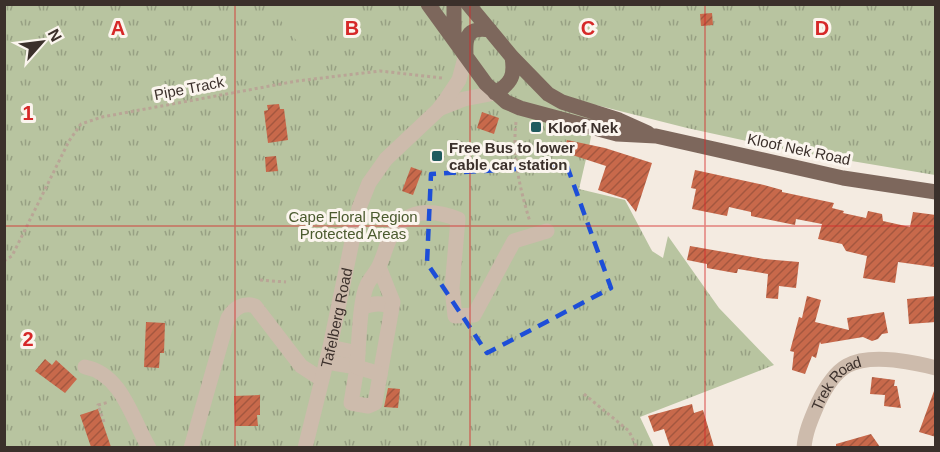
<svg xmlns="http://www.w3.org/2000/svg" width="940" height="452" font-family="Arial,sans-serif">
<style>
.park{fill:url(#park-tufts)}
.pitch{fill:#b8c4a0}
.building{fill:url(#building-hatch)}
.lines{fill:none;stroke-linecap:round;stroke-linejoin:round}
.path{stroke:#b9a596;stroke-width:3;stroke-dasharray:3 3;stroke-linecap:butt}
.minor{stroke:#cdbbac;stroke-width:15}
.major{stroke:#7d675c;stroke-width:15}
.marked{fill:none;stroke:#1d4ed8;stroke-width:4.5;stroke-dasharray:12 8;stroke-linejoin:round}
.grid{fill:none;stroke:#d62828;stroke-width:1.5;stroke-opacity:0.55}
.poi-dot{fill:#1f5a5e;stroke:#fbf5ee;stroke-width:2}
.labels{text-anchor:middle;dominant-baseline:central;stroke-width:6;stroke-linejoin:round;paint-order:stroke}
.street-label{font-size:15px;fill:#3b302b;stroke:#fbf5ee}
.poi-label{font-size:15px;font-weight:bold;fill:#3b302b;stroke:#fbf5ee;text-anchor:start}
.park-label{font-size:15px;fill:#4a5a2e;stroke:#fbf5ee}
.grid-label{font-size:20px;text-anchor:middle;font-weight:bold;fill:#d62828;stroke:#fbf5ee;stroke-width:6;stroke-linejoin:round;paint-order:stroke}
</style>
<defs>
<pattern id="park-tufts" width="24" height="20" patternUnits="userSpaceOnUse" patternTransform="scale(1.5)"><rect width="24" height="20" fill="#b8c4a0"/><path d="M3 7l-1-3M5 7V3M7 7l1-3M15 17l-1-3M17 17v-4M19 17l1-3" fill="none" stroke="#97a083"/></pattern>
<pattern id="building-hatch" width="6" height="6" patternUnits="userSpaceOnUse" patternTransform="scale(1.5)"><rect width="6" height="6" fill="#c8694b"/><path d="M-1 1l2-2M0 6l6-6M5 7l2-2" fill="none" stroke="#a4573f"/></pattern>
</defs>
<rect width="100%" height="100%" fill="#f4ebe1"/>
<path class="park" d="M4 5H935V175L792 151 687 128 596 105 590 142 579 189 625 200 652 251 663 258 668 236 719 308 774 365 640 417 654 447H5Z"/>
<path class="pitch" d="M286 5V4L348 5 299 44 275 13Z"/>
<path class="building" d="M712 13 713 25 701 26 700 14Z
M279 104 280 109H284L288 140 268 143 264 111 268 110 267 105Z
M482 112 499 118 494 134 477 128Z
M567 140 605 148 652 163 636 212 626 199 598 190 606 166 563 152Z
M276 156 278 171 266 172 265 157Z
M411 167 422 171 413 195 402 191Z
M695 170 764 185 782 190V192L834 203 832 208 844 211 843 213 866 218 868 211 882 214 883 221 910 227 913 212 936 215 934 267 898 262 895 283 863 278 867 256 846 251 842 244 818 239 822 224 796 219 795 225 751 216V212L729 207 727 216 692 209 696 189 691 188Z
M690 246 764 259 799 262 796 288 779 286 778 299 766 298 768 274 738 269 737 273H735L707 268V264L687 260Z
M807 296 821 300 815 322 849 330 847 318 884 312 888 333 882 334 878 339 872 341 863 337 821 344 820 342 816 358 812 356 805 374 792 370 794 352 790 351 799 317 802 318Z
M936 296V322L909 324 907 299Z
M146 322 165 323 164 353H160L159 368 144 367Z
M45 359 52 365 56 360 77 379 65 393 35 371Z
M872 377 895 380 894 386H897L901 408 884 406 885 395 870 394Z
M388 388 400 389 398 408 384 407Z
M934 391H936V437L919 432Z
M260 395V415H257L258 426H235L234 396Z
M692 404 694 413 703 410 714 447H670L664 429 654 432 648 416Z
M98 409 111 447H91L80 415Z
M871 434 880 447H836V444Z"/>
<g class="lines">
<path class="path" d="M516 122C512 156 520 189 530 222
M4 261 12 256 69 141 81 124 102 117 297 81 380 71 442 78
M260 280 286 282
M584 394 629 431 637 448
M104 422 98 405 109 402"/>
<g class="minor">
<path d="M441 108 464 99 495 93"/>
<path d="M363 307C372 304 383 301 391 308"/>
<path d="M330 347 358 353"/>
<path d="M326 362 357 367 351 403 368 406 375 403 393 302 379 267"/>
<path d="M85 367C122 374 132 419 149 448"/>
<path d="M380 374 357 367C359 348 359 301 367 285 370 278 376 273 379 266 384 256 386 245 391 236 405 208 432 209 458 219L452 288 455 316 474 315 514 241 547 231"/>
<path d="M191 448 228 318C234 308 244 302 255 306L301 366 321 379"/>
<path id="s1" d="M305 448 330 347 359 208 369 183 386 159 438 110 447 98 459 80 466 54"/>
<path id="s2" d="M804 448C805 432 812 417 818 403 836 365 852 356 894 360 909 362 922 364 936 368"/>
</g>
<path class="major" d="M428 4 486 84 506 102 520 108 617 134 656 136 843 178 936 192
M454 4V39
M468 4 512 57 548 94 562 102 619 120 648 133
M466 54C465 35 469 27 490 30
M495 93C512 83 515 75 512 57"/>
</g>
<path class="marked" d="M567 166 611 288 487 353 427 263 431 174Z"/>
<path class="grid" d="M235 4V448M470 4V448M705 4V448M4 226H936"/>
<g class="poi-dot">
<rect x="530" y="121" width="12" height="12" rx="3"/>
<rect x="431" y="150" width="12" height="12" rx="3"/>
</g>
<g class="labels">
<g class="street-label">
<text transform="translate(189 88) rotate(-11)">Pipe Track</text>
<text transform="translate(799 149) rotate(12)">Kloof Nek Road</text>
<text stroke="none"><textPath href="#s1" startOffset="134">Tafelberg Road</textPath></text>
<text stroke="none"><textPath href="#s2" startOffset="75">Trek Road</textPath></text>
</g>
<g class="poi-label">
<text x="548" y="127">Kloof Nek</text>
<text x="449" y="147">Free Bus to lower<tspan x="449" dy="17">cable car station</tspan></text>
</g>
<g class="park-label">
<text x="353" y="216">Cape Floral Region<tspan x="353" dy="17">Protected Areas</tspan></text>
</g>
</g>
<g class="grid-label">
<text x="118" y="35">A</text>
<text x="352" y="35">B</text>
<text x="588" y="35">C</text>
<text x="822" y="35">D</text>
<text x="28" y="120">1</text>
<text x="28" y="346">2</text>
</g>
<rect width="940" height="452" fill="none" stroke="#3b302b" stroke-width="12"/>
<g transform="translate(42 42) rotate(62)" stroke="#fbf5ee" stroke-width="4.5" paint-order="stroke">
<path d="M0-4.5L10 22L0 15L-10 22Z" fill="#3b302b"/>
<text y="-9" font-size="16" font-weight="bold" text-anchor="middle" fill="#3b302b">N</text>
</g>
</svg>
